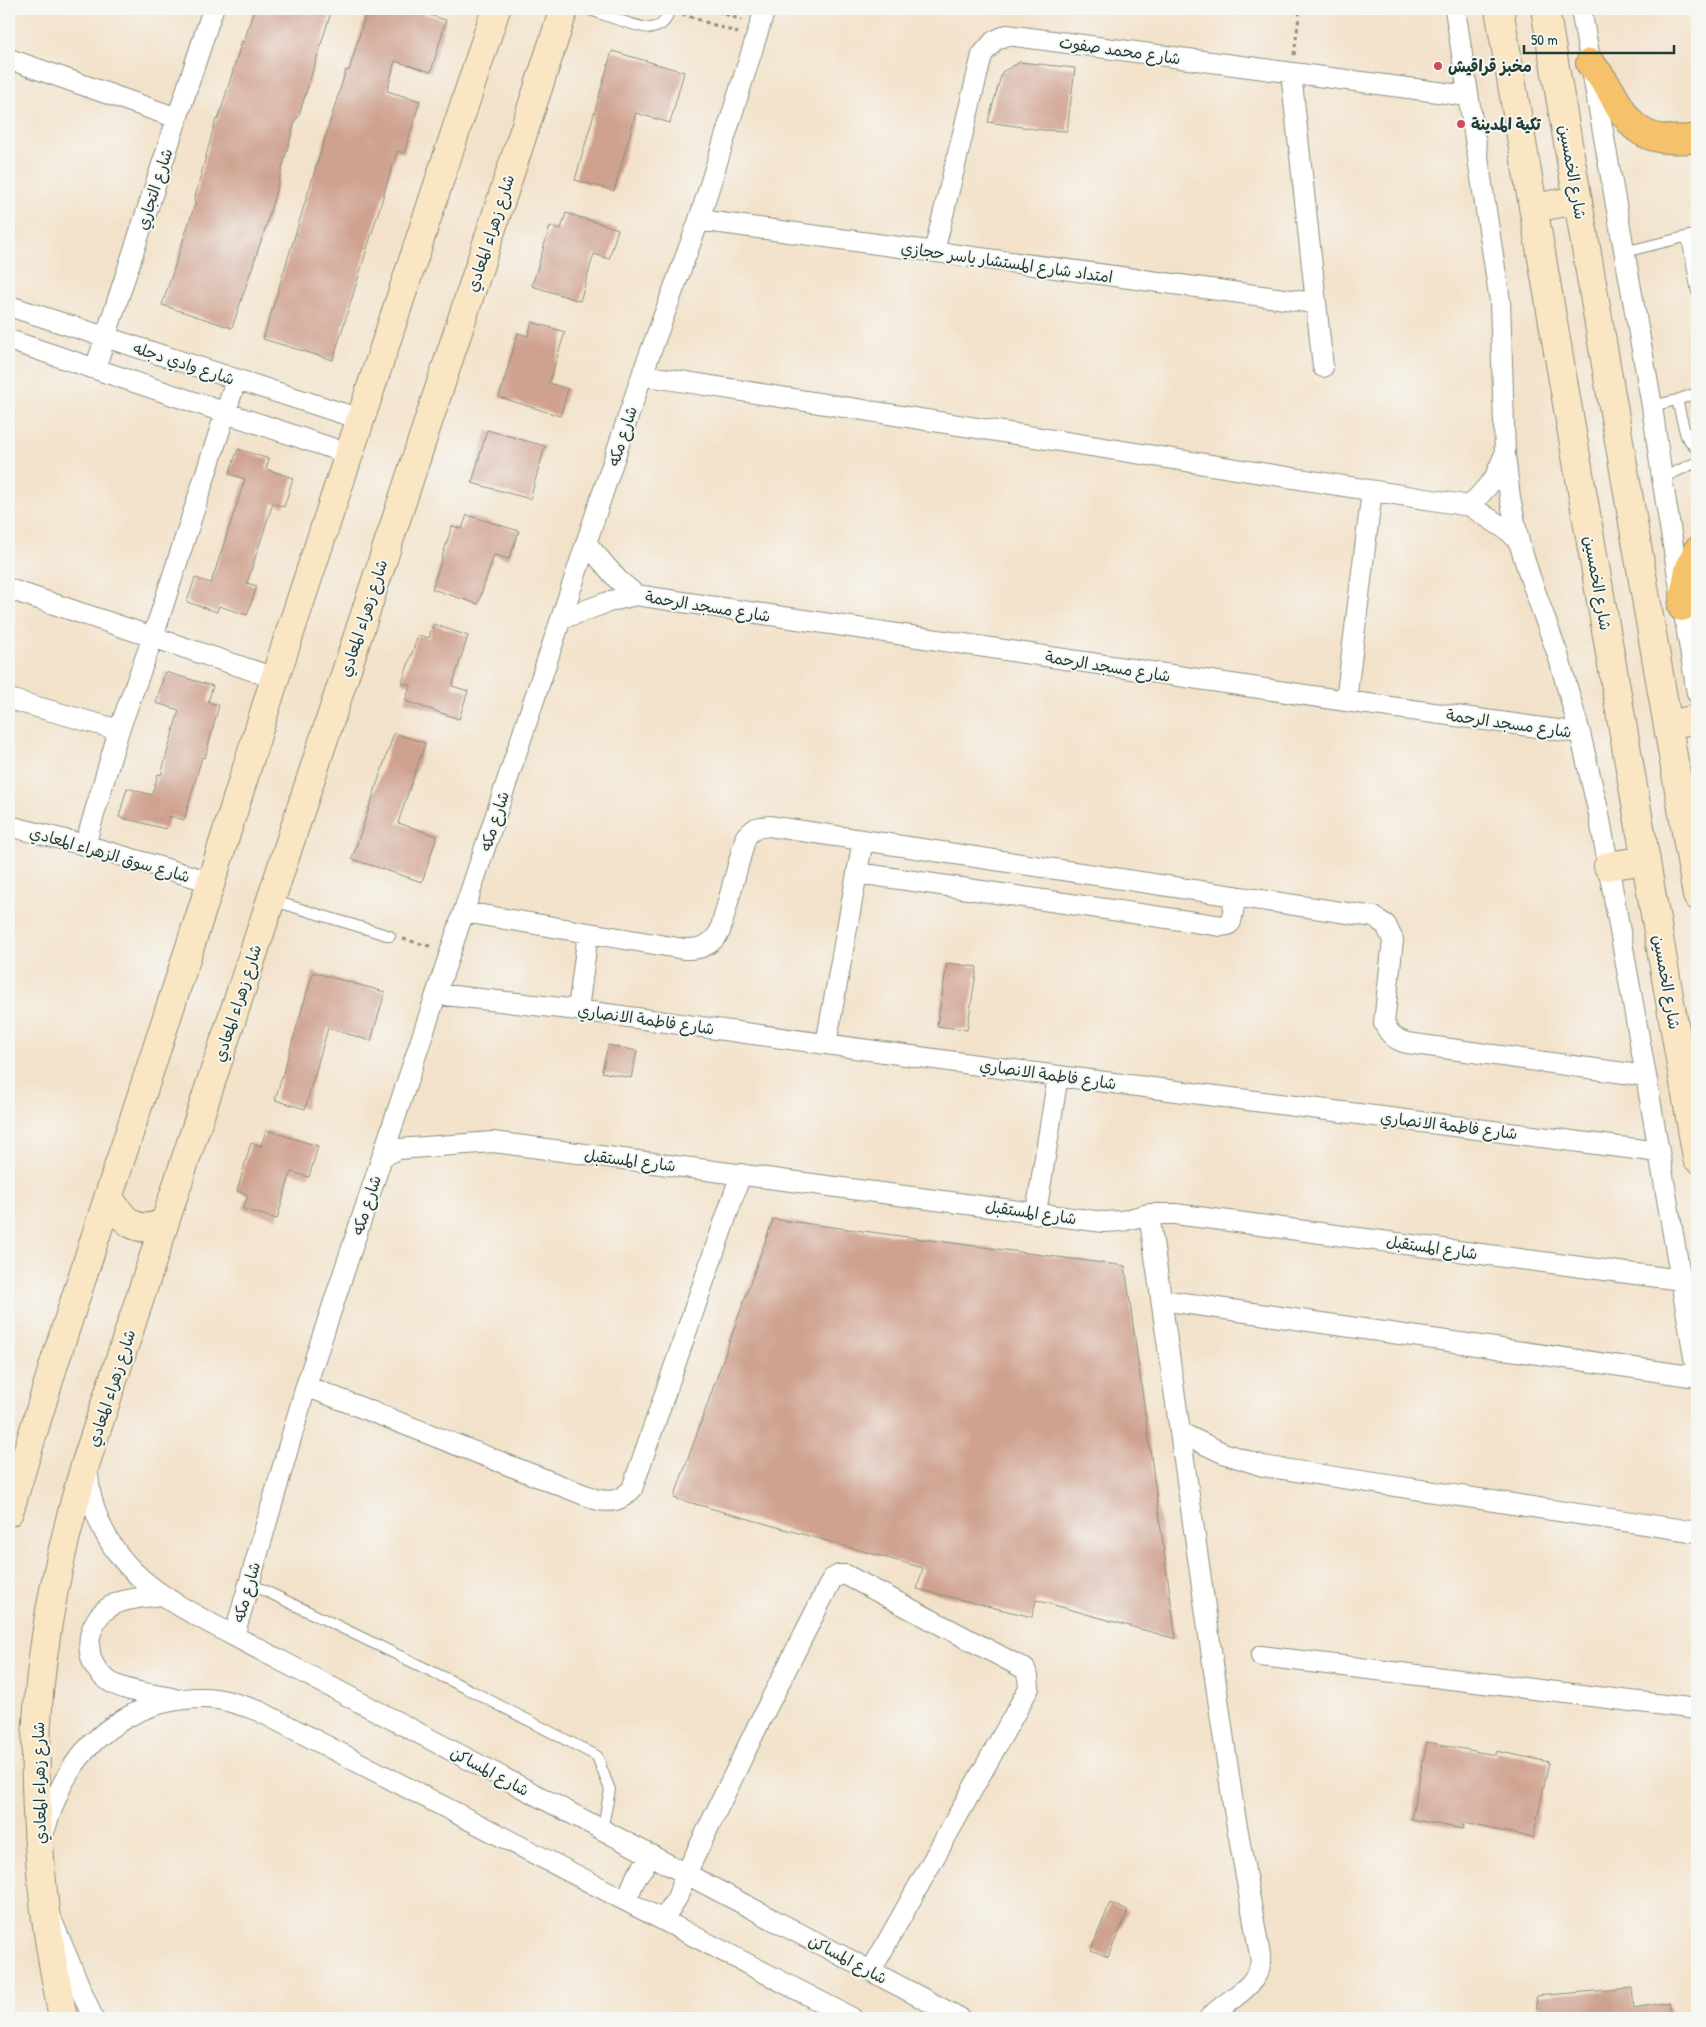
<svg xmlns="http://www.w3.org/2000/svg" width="1706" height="2027" font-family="'Patrick Hand','Playpen Sans Arabic',sans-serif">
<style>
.building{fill:#cfa18f}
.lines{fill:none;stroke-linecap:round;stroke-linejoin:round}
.service-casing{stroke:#89907f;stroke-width:12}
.minor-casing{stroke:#89907f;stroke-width:22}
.secondary-casing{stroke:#89907f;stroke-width:30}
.primary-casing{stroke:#89907f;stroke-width:30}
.path{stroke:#89907f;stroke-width:3;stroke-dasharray:4 4;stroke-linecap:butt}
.service{stroke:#fff;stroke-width:10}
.minor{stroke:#fff;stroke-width:20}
.secondary{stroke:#fbe6c4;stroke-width:28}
.primary{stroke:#f5c16b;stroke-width:28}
.poi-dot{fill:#d1495b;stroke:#f6f6f2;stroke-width:2}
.labels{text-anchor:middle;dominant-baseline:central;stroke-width:4;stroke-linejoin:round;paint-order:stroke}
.street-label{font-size:16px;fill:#1f3d34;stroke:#f6f6f2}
.poi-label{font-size:16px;font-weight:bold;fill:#1f3d34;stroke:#f6f6f2;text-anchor:start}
</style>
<rect width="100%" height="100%" fill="#f6f6f2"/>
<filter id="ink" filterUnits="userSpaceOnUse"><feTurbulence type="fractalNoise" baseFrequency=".02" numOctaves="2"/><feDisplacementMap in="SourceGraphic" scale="10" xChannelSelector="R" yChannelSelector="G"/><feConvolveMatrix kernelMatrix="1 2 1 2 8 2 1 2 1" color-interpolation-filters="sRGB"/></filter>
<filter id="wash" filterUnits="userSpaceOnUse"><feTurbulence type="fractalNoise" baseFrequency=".0096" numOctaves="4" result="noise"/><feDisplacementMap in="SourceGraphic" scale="20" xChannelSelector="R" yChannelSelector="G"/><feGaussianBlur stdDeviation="1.12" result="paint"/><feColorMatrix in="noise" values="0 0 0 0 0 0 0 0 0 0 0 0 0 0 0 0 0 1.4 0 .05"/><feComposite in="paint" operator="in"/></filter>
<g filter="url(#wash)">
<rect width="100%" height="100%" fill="#f3e2ca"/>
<g id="blocks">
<path class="building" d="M254 9H332L298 118H296L267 223 232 328 162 305 196 201H194L216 119 218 120 242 41 244 42Z
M367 9H408L446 20 431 72 395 61 387 91 420 101 404 153 397 151 333 360 263 339 346 70 349 71Z
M612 51 684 72 670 123 636 113 614 191 575 180Z
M1020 62 1075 68 1067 131 1042 130 988 122 1002 72Z
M566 213 618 229 609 259 594 254 580 301 532 286 550 226 561 229Z
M532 322 565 332 549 383 568 389 560 416 499 397 518 333 528 336Z
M487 430 545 446 530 499 472 483Z
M238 449 269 459 266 469 293 478 284 507 273 503 247 583 257 586 247 615 219 606 217 612 187 602 195 578 211 583 245 479 229 474Z
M467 515 519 531 509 559 494 555 478 604 432 589 452 526 462 529Z
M433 624 468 636 452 686 468 691 459 719 405 701 411 685 402 683 418 635 429 638Z
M165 672 213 686 208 702 219 705 205 758 202 757 184 820 170 816 166 829 119 817 127 788 152 795 158 774 161 775 179 710 156 703Z
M394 733 425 743 398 823 437 836 422 882 352 859Z
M947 963 977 967 967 1030 937 1026Z
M313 972 385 992 371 1041 328 1028 305 1109 275 1100Z
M608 1045 637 1051 631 1078 602 1072Z
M266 1130 318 1146 309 1177 291 1172 277 1219 243 1209 248 1195 237 1191 251 1143 261 1146Z
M773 1219 1125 1266 1176 1639 1036 1600 1032 1617 917 1589 923 1568 674 1498Z
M1427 1742 1495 1755 1496 1751 1549 1762 1533 1838 1464 1823 1463 1829 1411 1819Z
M1110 1903 1128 1911 1108 1957 1091 1950Z
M1632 1988 1634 2008 1669 2002 1672 2018H1538L1536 1996Z"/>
</g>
</g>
<g filter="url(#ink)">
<use href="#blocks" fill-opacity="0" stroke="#89907f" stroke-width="1"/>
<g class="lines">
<defs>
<path id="service" d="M587 9C600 13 640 29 652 28 663 26 668 19 669 9
M1687 237 1697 292
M1624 252 1697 234
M1677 400 1686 436 1697 450
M1652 406 1677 400 1697 393
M1662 478 1697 462
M271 900 390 936
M249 1583 468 1689 597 1756 610 1790 602 1830"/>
<path id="minor" d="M1455 9 1500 301 1505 454 1510 498 1519 542 1531 580 1558 655 1580 733 1599 814 1646 1076 1697 1374
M1581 9 1652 406 1662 478 1697 693
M9 59 177 118
M1291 73 1323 367
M699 220 1314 303
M934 252 982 55 994 41 1007 35 1468 96
M9 306 360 419
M9 340 349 454
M95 369 213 9
M642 375 1470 506 1510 532 1519 542
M1470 506 1494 479 1505 454
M586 543 618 580 636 595
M9 589 275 678
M561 619 611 601 636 595 1346 701 1580 733
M9 699 119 730
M1346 701 1372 491
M9 826 85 845 211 882
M85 845 119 730 153 637 236 380
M858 873 1222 926 1228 925 1231 922 1236 896
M464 912 684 949C700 950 712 945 720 931L746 836 756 828 769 826 1374 917 1386 925 1393 940 1384 1023C1389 1034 1395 1040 1407 1043L1646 1076
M436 994 578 1010 1058 1076 1659 1152
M578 1010 588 933
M826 1044 863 840
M382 1157 398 1149 493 1142 1103 1222 1122 1221 1149 1214H1175L1681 1280
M1036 1213 1058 1076
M1149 1214 1233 1804 1261 1961C1257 1989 1227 1999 1209 2018
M1162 1300 1697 1377
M306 1386 595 1499C610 1503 621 1501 632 1489L741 1174
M1181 1433 1223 1453 1263 1466 1697 1532
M87 1469C89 1479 89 1490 92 1500 112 1575 171 1602 234 1636L960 2018
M160 1595C144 1598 122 1598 108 1608 82 1626 83 1668 112 1683 129 1692 152 1694 172 1698
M234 1636 306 1386 642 375 699 220 765 9
M1261 1656 1697 1709
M41 1840C49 1819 55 1795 67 1776 96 1727 146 1698 203 1698 222 1698 241 1705 259 1711L852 2018
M626 1901 636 1877 652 1855
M663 1920 677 1898 686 1874 758 1725 832 1579 839 1575H846L1025 1669 1028 1677 1029 1688 871 1971
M52 1921 93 2018"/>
<path id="secondary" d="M1499 9 1697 1158
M1545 9 1697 896
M1533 208 1578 200
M1668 725 1697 719
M1608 866 1646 860
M109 1198C124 1221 136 1236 165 1222
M9 1512 54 1364 211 882 275 678 496 9
M63 2018C56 1980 48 1941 44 1902 40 1864 37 1824 36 1785 33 1674 55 1567 86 1462L564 9"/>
<path id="primary" d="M1590 63C1597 71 1603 79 1609 88 1624 114 1632 136 1666 139 1677 140 1687 140 1697 138
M1682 607 1689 570 1697 551"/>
</defs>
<use href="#service" class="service-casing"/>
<use href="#minor" class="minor-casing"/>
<use href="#secondary" class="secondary-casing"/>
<use href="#primary" class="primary-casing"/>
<path class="path" d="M710 9 742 20
M682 14 738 33
M1294 55 1300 9
M403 939 433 947"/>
<use href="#service" class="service"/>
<use href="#minor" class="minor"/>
<use href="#secondary" class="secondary"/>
<use href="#primary" class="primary"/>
</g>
</g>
<g class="poi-dot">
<circle cx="1438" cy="66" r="5"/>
<circle cx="1461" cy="124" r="5"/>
</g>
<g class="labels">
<g class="street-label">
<text transform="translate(1120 50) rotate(8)">شارع محمد صفوت</text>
<text transform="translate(1573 172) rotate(80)">شارع الخمسين</text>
<text transform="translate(154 189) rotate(-72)">شارع التجاري</text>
<text transform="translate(490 233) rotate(-72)">شارع زهراء المعادي</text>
<text transform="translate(1007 262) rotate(8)">امتداد شارع المستشار ياسر حجازي</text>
<text transform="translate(184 363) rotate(18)">شارع وادي دجله</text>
<text transform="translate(622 436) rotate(-72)">شارع مكه</text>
<text transform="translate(1598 583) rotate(80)">شارع الخمسين</text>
<text transform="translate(708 606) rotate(9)">شارع مسجد الرحمة</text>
<text transform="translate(363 618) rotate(-72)">شارع زهراء المعادي</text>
<text transform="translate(1108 666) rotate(9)">شارع مسجد الرحمة</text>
<text transform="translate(1509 723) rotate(8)">شارع مسجد الرحمة</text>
<text transform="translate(494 821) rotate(-72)">شارع مكه</text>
<text transform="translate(110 854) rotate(16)">شارع سوق الزهراء المعادي</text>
<text transform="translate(1667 982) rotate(80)">شارع الخمسين</text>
<text transform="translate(237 1003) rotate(-72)">شارع زهراء المعادي</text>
<text transform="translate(646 1019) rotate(8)">شارع فاطمة الانصاري</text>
<text transform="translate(1048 1074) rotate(8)">شارع فاطمة الانصاري</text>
<text transform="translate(1449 1125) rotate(7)">شارع فاطمة الانصاري</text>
<text transform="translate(630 1160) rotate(7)">شارع المستقبل</text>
<text transform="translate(366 1205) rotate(-72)">شارع مكه</text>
<text transform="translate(1031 1212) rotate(8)">شارع المستقبل</text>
<text transform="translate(1432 1247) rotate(8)">شارع المستقبل</text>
<text transform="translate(111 1388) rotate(-72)">شارع زهراء المعادي</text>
<text transform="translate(246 1592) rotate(-74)">شارع مكه</text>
<text transform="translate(490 1771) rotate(28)">شارع المساكن</text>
<text transform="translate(39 1783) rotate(-91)">شارع زهراء المعادي</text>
<text transform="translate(848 1959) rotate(28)">شارع المساكن</text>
</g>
<g class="poi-label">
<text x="1448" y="66">مخبز قراقيش</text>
<text x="1471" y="124">تكية المدينة</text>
</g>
</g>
<rect width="1706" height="2027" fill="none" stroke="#f6f6f2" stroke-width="30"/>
<path d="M1524 45v8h150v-8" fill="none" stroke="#1f3d34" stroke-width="2.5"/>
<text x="1531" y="45" font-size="15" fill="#1f3d34" stroke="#f6f6f2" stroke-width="4" paint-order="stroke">50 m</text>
</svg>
